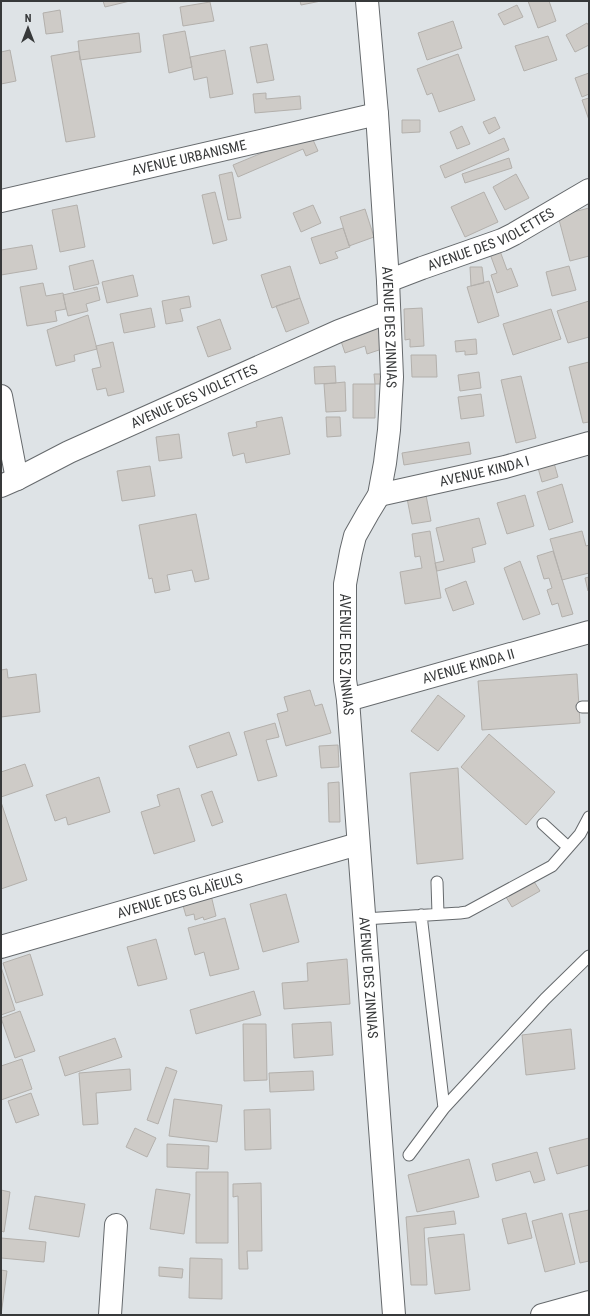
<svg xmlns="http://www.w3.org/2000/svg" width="590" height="1316" font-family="'Roboto Condensed',sans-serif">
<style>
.building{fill:#cecbc7;stroke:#b3b0ac}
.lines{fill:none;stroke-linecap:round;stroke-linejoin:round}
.lane-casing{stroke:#666a6d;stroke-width:13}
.street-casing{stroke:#666a6d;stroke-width:24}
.lane{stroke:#fff;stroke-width:11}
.street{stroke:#fff;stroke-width:22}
.labels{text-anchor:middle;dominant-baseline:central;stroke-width:3;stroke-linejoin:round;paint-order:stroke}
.street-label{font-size:14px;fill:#37393a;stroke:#dee3e6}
</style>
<rect width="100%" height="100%" fill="#dee3e6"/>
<path class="building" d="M103 1H130L105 7Z
M300 1H321L301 5Z
M528 1H549L556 21 538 28Z
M210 2 214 21 183 26 180 7Z
M517 5 523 17 504 25 498 14Z
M60 10 63 32 46 34 43 13Z
M453 21 462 48 427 60 418 33Z
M587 23 589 26V45L575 52 566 35Z
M185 31 192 67 169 73 163 35Z
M139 33 141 52 80 60 78 41Z
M548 36 557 60 524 71 515 46Z
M267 44 274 80 257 83 250 47Z
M10 50 16 81 1 84V52Z
M225 50 233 94 210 98 207 77 194 80 190 57Z
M79 51 95 137 66 142 51 56Z
M458 54 475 100 439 112 432 93 427 95 417 69Z
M589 73V94L582 97 575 78Z
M266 93V99L300 96 301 109 255 113 253 94Z
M589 98V120L582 100Z
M495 117 500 128 489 134 483 122Z
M402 120H420V132L402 133Z
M462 126 470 144 457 149 450 132Z
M310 133 318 151 306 156 303 149 238 177 233 165Z
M504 138 509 150 445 178 440 166Z
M509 158 512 168 465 183 462 174Z
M232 172 241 218 228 220 219 175Z
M516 174 529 198 505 210 493 187Z
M215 192 227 240 213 244 202 195Z
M484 192 498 222 465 237 451 207Z
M77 205 85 247 60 252 52 210Z
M313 205 321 223 301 232 293 213Z
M589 208V256L570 261 558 216Z
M365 209 374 237 349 246 340 217Z
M343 228 350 247 335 252 338 258 320 264 311 238Z
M32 245 37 269 1 275V250Z
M500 251 507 270 511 268 518 286 497 293 491 275 497 273 490 254Z
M93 260 99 284 74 290 69 266Z
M290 266 300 298 272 308 261 275Z
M569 266 576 290 552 296 546 272Z
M470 267H482L484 283 471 286Z
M133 275 138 296 107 303 102 282Z
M489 281 499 316 478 323 467 287Z
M43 283 46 296 63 293 66 309 55 311 57 321 27 326 20 287Z
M97 287 100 300 86 304 88 311 68 316 63 295Z
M189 296 191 307 180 309 183 321 166 324 162 301Z
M300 298 309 323 286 332 276 306Z
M589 301V337L568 343 557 311Z
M151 308 155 327 124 333 120 314Z
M422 308 424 346 410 347V339L405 340 404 309Z
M551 309 561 339 513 355 503 324Z
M88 315 97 349 74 355 75 361 56 366 47 330Z
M220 319 231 349 208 357 197 327Z
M378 328 385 348 367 354 365 346 345 353 341 341Z
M476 339 477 354 465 355V351L456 352 455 341Z
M113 342 124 392 108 396 106 388 97 390 92 369 101 367 96 346Z
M411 355H436L437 377H412Z
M589 362V422L583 423 569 367Z
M335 366 336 383 315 384 314 367Z
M479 372 481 388 460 391 458 375Z
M374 374H384V384H375Z
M521 376 536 438 516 443 501 380Z
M345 382 346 411 326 412 324 384Z
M353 384H375V418H353Z
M481 394 484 416 461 419 458 397Z
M282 417 290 454 246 463 244 453 233 456 228 433 257 427 256 422Z
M326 417H340L341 436 327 437Z
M179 434 182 458 159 461 156 437Z
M469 442 471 454 404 465 402 453Z
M552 456 558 477 542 482 536 461Z
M150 466 155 496 122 501 117 471Z
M562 484 573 522 549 530 537 492Z
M425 490 431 521 412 524 406 493Z
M525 495 534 526 507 534 497 503Z
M196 514 209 579 195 582 192 570 167 575 170 590 155 593 152 578 149 579 139 525Z
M479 518 486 544 472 548 475 562 437 571 435 563 444 561 436 528Z
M430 531 441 598 405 604 400 572 422 568 420 556 415 557 412 534Z
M582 531 586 546 589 545V573L562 580 550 539Z
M553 551 573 614 562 617 558 603 552 605 547 590 552 588 549 578 544 579 537 556Z
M520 561 540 614 523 620 504 568Z
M589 577V591H588L585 578Z
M466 581 474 604 453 611 445 589Z
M7 669 8 678 36 674 40 712 1 717V670Z
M577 674 580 723 482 730 478 681Z
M310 690 315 706 322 704 331 733 286 746 277 714 288 711 284 697Z
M438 695 465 716 438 751 411 731Z
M275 723 279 737 266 740 277 776 258 781 244 732Z
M229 732 237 755 197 768 189 746Z
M489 734 555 792 526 825 461 767Z
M338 745 339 767 321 768 319 746Z
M25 764 33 786 1 797V772Z
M458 768 463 859 417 864 410 773Z
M99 777 110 812 68 825 66 817 55 821 46 795Z
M339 782 340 822H329L328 783Z
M179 788 195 841 154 854 141 812 160 806 157 795Z
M212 791 223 822 212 826 201 795Z
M1 802 27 880 1 889Z
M533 880 540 891 512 907 506 897Z
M286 894 299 942 263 952 250 904Z
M211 895 216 916 204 920 203 917 195 920 194 914 186 916 182 902Z
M225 918 239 969 210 976 204 952 195 955 188 928Z
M156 939 167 979 138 986 127 947Z
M30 954 43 995 16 1003 3 963Z
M347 959 350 1004 284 1009 282 983 308 981 307 963Z
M1 967 15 1010 1 1015Z
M254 991 261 1015 196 1034 190 1010Z
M20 1011 35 1051 15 1058 1 1018Z
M331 1022 333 1055 294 1058 292 1024Z
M243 1024H266L267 1080 244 1081Z
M571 1029 575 1069 526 1075 522 1035Z
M115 1038 122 1057 65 1076 59 1057Z
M22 1059 32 1089 1 1100V1066Z
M166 1067 177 1071 158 1124 147 1120Z
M130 1069 131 1090 96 1093 98 1124 83 1125 79 1073Z
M313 1071 314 1090 270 1092 269 1073Z
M31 1093 39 1115 16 1123 8 1101Z
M174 1099 222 1105 217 1142 169 1136Z
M270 1109 271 1149 245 1150 244 1110Z
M135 1128 156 1138 147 1157 126 1147Z
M589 1138V1165L557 1174 549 1148Z
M167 1144 209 1146 208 1169 167 1167Z
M537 1152 545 1180 534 1183 530 1171 496 1181 492 1164Z
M469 1159 479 1197 417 1212 408 1175Z
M196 1172H228V1243H196Z
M261 1183 262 1251H247L248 1269H239L238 1196 233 1197V1184Z
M156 1189 190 1194 184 1234 150 1229Z
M1 1190 10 1192 4 1232 1 1231Z
M35 1196 85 1204 79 1237 29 1229Z
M589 1210V1261L580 1263 569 1214Z
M454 1211 456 1224 424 1228 427 1285H411L406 1217Z
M526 1213 532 1238 508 1244 502 1219Z
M562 1213 575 1264 545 1272 532 1221Z
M464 1234 470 1290 435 1294 428 1238Z
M1 1238 46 1242 44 1262 1 1258Z
M190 1258 222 1259V1299L189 1298Z
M159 1267 183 1269 182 1278 159 1276Z
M1 1270 7 1271 1 1315Z"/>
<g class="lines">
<defs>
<path id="lane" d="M582 707H589
M543 824 568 847
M437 882 438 914
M421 915 444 1108
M364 919 460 913 467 912 552 866 580 834 589 817
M409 1155 444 1108 545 999 589 956"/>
<g id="street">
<path id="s1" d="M367 1 377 114 388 281 392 377 389 430 385 463 379 495 368 513 355 536 351 552 345 584V680L348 700 394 1315"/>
<path id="s2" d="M1 201 377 114"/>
<path id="s3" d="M388 281 422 268 502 240 514 234 589 190"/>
<path d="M1 396 17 479"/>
<path id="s4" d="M1 486 17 479 69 452 339 331 389 312"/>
<path id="s5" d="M379 495 505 467 589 443"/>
<path id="s6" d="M348 700 589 632"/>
<path id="s7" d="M1 947 358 844"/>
<path d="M110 1315 116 1225"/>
<path d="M542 1315 589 1302"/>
</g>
</defs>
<use href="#lane" class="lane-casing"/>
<use href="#street" class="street-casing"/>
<use href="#lane" class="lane"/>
<use href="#street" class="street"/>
</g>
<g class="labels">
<g class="street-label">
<text stroke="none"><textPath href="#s2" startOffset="193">AVENUE URBANISME</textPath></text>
<text stroke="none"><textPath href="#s3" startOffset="111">AVENUE DES VIOLETTES</textPath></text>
<text stroke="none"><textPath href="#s1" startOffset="327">AVENUE DES ZINNIAS</textPath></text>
<text stroke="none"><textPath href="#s4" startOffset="213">AVENUE DES VIOLETTES</textPath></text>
<text stroke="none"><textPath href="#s5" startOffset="108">AVENUE KINDA I</textPath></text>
<text stroke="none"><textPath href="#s1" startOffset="663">AVENUE DES ZINNIAS</textPath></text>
<text stroke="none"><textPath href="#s6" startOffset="125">AVENUE KINDA II</textPath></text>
<text stroke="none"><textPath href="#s7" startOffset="186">AVENUE DES GLAÏEULS</textPath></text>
<text stroke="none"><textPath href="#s1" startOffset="987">AVENUE DES ZINNIAS</textPath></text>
</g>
</g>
<rect width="590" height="1316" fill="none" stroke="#37393a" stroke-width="4"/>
<g transform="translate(28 28)" stroke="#dee3e6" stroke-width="3" paint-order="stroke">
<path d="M0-3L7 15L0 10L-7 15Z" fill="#37393a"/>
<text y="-6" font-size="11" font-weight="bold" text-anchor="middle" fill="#37393a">N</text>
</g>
</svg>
